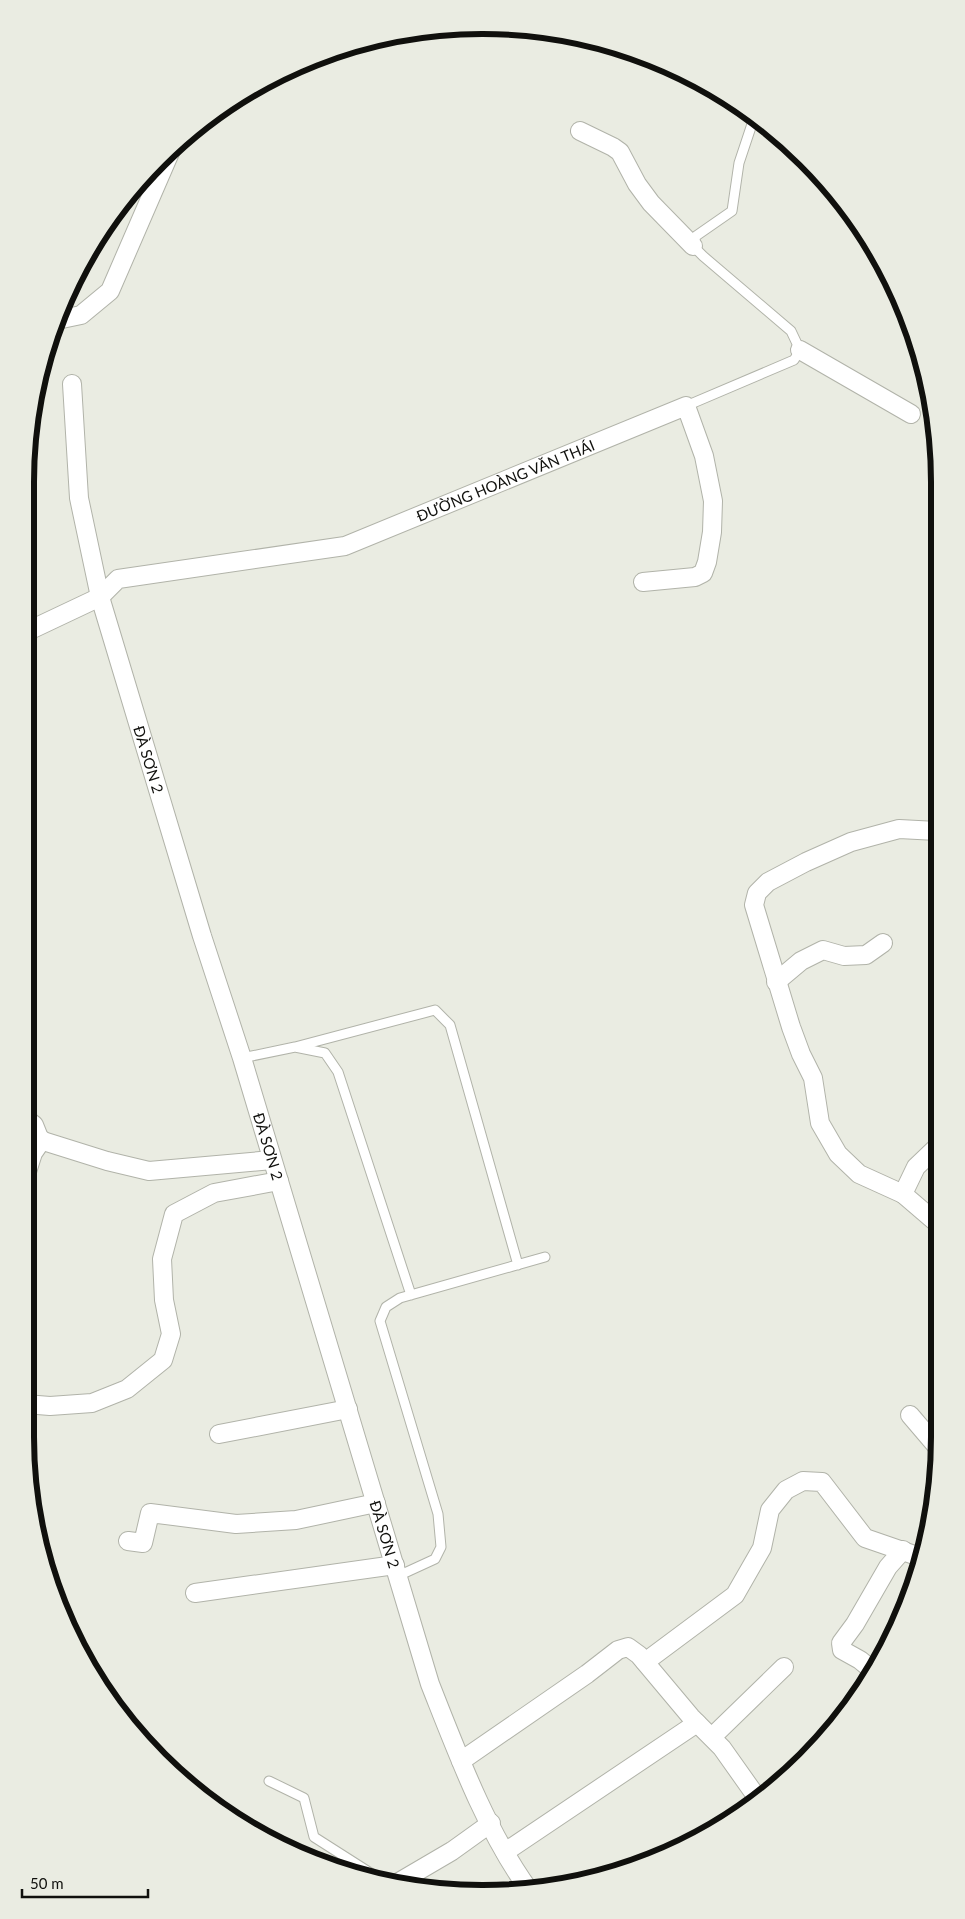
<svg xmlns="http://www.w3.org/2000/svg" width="965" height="1919" font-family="Lato,sans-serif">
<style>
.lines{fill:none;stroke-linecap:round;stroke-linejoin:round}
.service-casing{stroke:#b1b3a9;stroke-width:11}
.minor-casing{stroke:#b1b3a9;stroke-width:20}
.service{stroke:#fff;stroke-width:9}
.minor{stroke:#fff;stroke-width:18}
.labels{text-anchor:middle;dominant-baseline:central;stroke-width:4.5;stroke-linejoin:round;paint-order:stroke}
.street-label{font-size:15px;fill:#10100d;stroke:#eaece2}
.rim{fill:none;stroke:#10100d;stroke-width:6}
</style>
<rect width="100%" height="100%" fill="#eaece2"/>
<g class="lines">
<defs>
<path id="service" d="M686 406 794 360 800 350 791 331 703 256 693 246 696 236 732 211 739 163 754 118
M295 1047 435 1010 450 1025 518 1265
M242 1058 295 1047 325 1053 338 1072 411 1295
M398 1576 435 1559 441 1547 438 1514 380 1321 386 1307 400 1298 545 1257
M269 1781 304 1798 314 1837 383 1881"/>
<g id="minor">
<path d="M580 131 613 147 620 152 637 184 651 203 693 246"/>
<path d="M57 320 81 315 110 291 172 148"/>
<path d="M800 350 911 414"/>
<path id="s1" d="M72 384 79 498 100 597 202 936 242 1058 430 1684C457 1752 486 1831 529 1890"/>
<path id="s2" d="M26 632 100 597 118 579 345 546 686 406 704 456 713 501 712 532 707 562 703 573 695 577 643 582"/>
<path d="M776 982 801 961 823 950 844 956 866 955 883 943"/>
<path d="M25 1118 34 1125 40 1140 107 1161 149 1171 272 1160"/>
<path d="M938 1146 916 1167 903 1194 938 1224"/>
<path d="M25 1178 33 1153 42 1140"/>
<path d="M903 1194 859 1174 838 1154 820 1123 813 1078 801 1054 791 1027 754 905 757 893 768 882 806 862 851 842 899 829 937 831"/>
<path d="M25 1404 50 1406 92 1403 127 1389 163 1360 171 1334 164 1300 162 1259 174 1214 214 1193 279 1181"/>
<path d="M910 1415 939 1449"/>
<path d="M219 1434 348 1409"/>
<path d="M128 1541 143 1543 150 1513 236 1524 296 1520 376 1503"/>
<path d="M195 1593 395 1565"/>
<path d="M645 1662 735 1595 762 1548 770 1510 786 1490 803 1481 822 1482 865 1538 923 1558"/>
<path d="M871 1669 860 1660 842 1650 841 1643 855 1624 888 1567 903 1550"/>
<path d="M712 1737 784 1667"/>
<path d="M461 1761 587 1674 618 1650 628 1647 639 1655 691 1717 722 1748 756 1796"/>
<path d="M505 1852 697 1723"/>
<path d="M394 1885 452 1851 491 1823"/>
</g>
</defs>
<use href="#service" class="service-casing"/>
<use href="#minor" class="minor-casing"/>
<use href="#service" class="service"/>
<use href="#minor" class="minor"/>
</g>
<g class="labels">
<g class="street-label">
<text stroke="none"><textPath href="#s2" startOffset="510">ĐƯỜNG HOÀNG VĂN THÁI</textPath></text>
<text stroke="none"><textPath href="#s1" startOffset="385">ĐÀ SƠN 2</textPath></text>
<text stroke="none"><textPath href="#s1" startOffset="790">ĐÀ SƠN 2</textPath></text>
<text stroke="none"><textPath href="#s1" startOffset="1195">ĐÀ SƠN 2</textPath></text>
</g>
</g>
<path d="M0 0H965V1919H0ZM482 34H483A448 448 0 0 1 931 482V1437A448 448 0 0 1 483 1885H482A448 448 0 0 1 34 1437V482A448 448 0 0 1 482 34Z" fill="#eaece2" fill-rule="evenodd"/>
<path class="rim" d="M482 34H483A448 448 0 0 1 931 482V1437A448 448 0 0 1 483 1885H482A448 448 0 0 1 34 1437V482A448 448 0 0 1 482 34Z"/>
<path d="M22 1889v8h126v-8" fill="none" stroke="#10100d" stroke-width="2.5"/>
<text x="30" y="1889" font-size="15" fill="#10100d" stroke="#eaece2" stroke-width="4" paint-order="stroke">50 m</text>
</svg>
